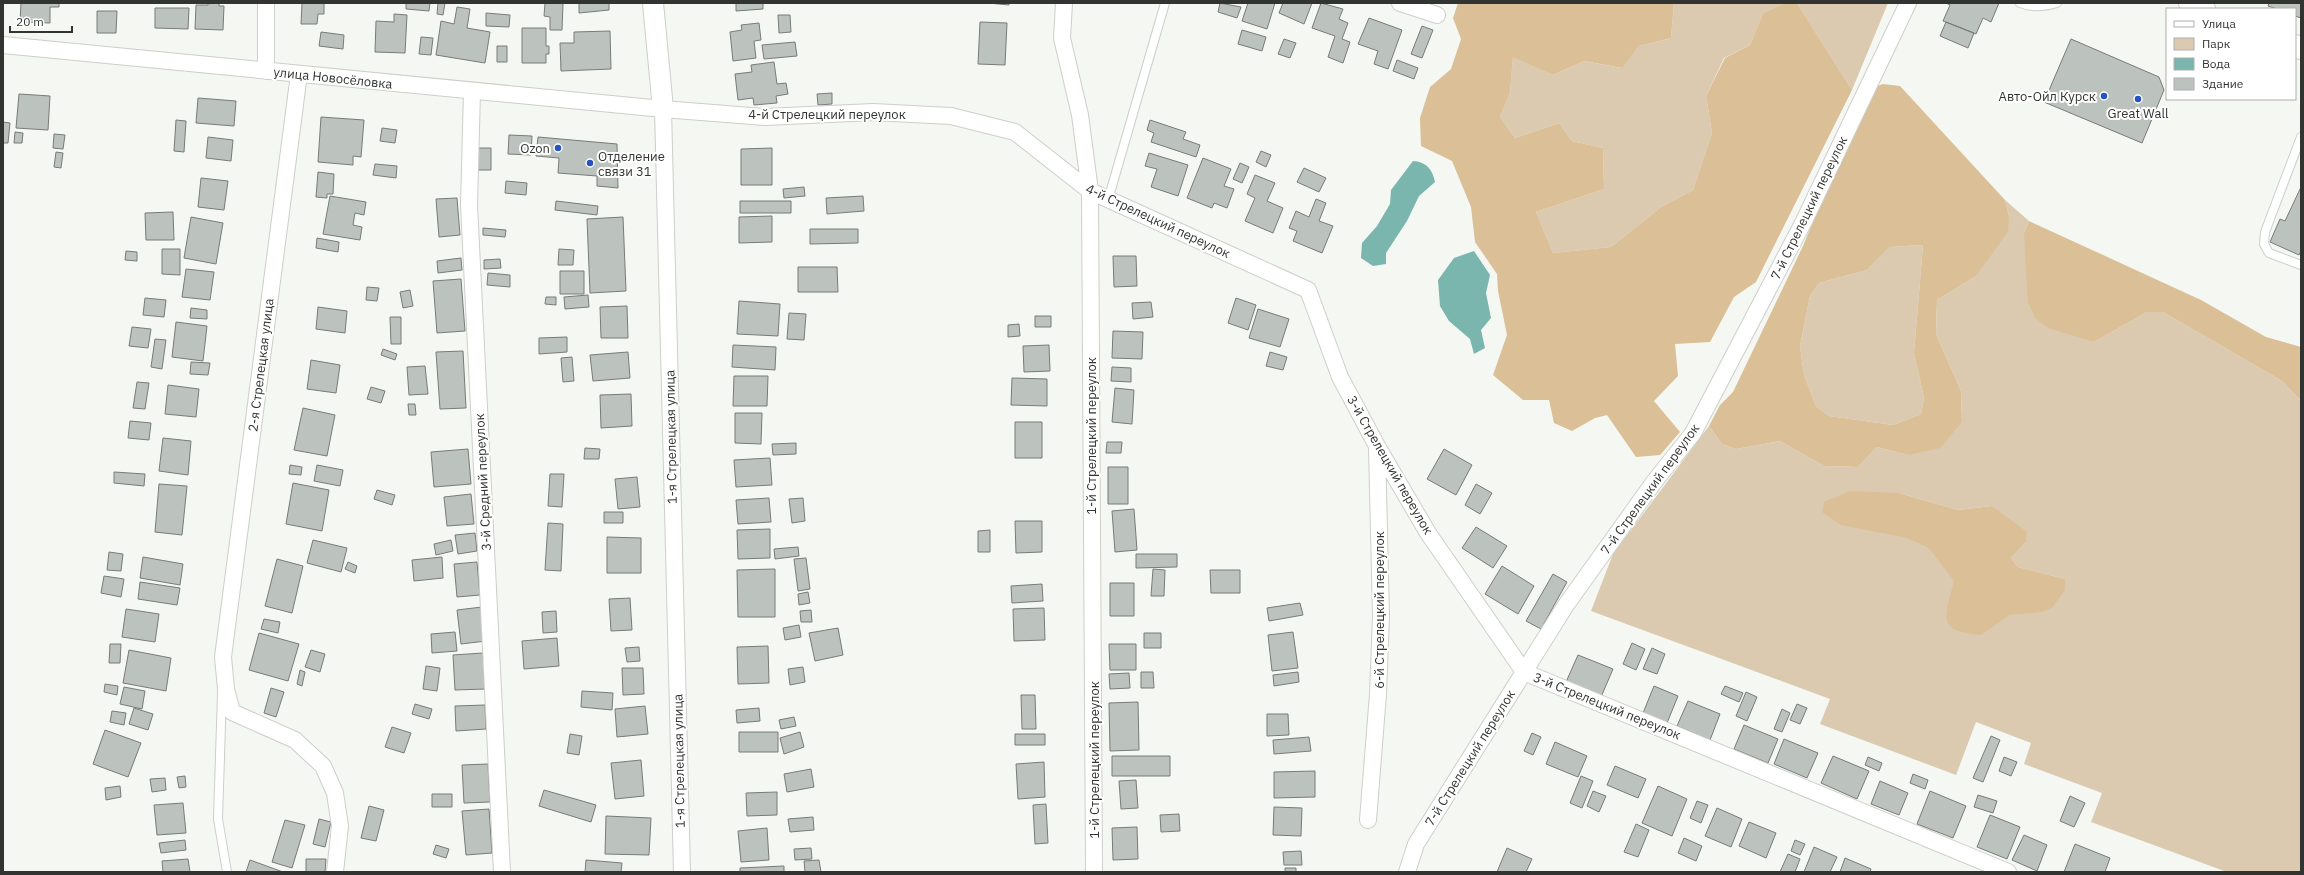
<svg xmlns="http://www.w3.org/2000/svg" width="2304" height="875" font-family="'IBM Plex Sans',sans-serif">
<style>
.green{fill:#dbcab0;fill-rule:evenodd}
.forest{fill:#dbbf96;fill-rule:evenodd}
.water{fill:#7ab6ad}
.building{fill:#bcc2be;stroke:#777c79}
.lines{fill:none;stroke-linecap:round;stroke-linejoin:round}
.service-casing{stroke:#cccfca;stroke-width:10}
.minor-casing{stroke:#cccfca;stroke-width:18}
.tertiary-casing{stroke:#cccfca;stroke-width:22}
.primary-casing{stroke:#cccfca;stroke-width:24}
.service{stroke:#fff;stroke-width:8}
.minor{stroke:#fff;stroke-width:16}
.tertiary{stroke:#fff;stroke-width:20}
.primary{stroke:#fff;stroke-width:22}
.poi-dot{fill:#2554c2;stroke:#fff;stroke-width:1.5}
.labels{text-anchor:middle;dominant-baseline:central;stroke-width:4;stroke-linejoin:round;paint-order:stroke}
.street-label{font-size:13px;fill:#323431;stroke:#fff}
.poi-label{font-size:13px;fill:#323431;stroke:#fff;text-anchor:end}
</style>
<rect width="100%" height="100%" fill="#f4f7f2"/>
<path class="green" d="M1674 3H1785L1763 13 1750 45 1724 58 1706 96 1712 133 1693 190 1661 207 1611 247 1553 253 1536 212 1604 189 1603 148 1572 141 1559 123 1515 138 1500 117 1510 93 1513 56 1553 75 1584 61 1621 68 1639 46 1671 38Z
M1797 3H1888L1852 90Z
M2005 200 2029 221 2024 233 2094 342 2147 312H2163L2282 381 2301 401V872H2227L2091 822 2102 793 2024 764 2031 743 1976 722 1956 775 1820 724 1830 699 1591 611 1613 554 1709 426 1722 444 1736 449 1780 441 1824 466 1858 467 1877 447 1908 455 1962 422 1961 391 1936 334 1937 300 1976 276 2009 216ZM1899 493 1958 510 1992 506 2026 542 2011 558 2018 567 2065 579 1967 569 1973 539Z
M1923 245 1914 353 1924 398 1921 414 1893 425 1829 416 1816 406 1804 375 1800 346 1810 296 1819 283 1867 270 1890 247Z"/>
<path class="forest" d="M1458 3H1674L1671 38 1639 46 1622 68 1584 61 1553 75 1513 57 1510 93 1500 117 1515 138 1559 123 1572 141 1603 148 1604 189 1536 212 1553 253 1611 247 1661 207 1693 190 1712 133 1706 96 1725 58 1750 45 1763 13 1785 3H1797L1852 90 1756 282 1734 297 1710 342 1675 344 1678 376 1654 401 1680 432 1660 455 1636 457 1607 415 1595 418 1572 431 1554 423 1549 400H1523L1493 375 1507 335 1498 291 1497 274 1475 242 1471 207 1452 161 1421 146 1420 118 1430 87 1451 69 1461 39 1453 18Z
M1883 84 1900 86 2005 200 2009 216 2008 232 1976 276 1937 300 1936 334 1961 391 1962 422 1940 448 1908 455 1877 447 1858 467 1824 466 1780 441 1736 449 1722 444 1709 426 1720 405 1733 392 1803 246 1868 89ZM1923 245 1914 353 1924 398 1921 414 1893 425 1829 416 1816 406 1804 375 1800 346 1810 296 1819 283 1867 270 1890 247Z
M2029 221 2201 300 2266 337 2301 347V401L2282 381 2163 312H2147L2094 342 2048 328 2035 318 2028 303 2026 270 2024 233Z
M1850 491 1899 493 1958 510 1992 506 2027 532 2026 542 2011 558 2018 567 2065 579V590L2052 608 2042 612 2009 615 1981 635C1935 631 1945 618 1954 581L1929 548 1907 538 1841 525 1822 512 1824 502Z"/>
<path class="water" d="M1413 161C1426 162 1432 168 1435 182L1419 196 1407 221 1386 253V264L1373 266 1361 258 1362 243 1377 226 1390 204 1391 190Z
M1474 251 1490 275 1486 293 1491 318 1481 330 1485 348 1474 354 1470 339 1449 321 1440 306 1438 280 1454 258Z"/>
<path class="building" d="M21 3H59V7H50V23L20 22Z
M208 3H219V6H224L223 30 195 29 196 5H208Z
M302 3H324V14H318L317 24H301Z
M406 3H430L429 11 406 9Z
M438 3H445L443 15 437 14Z
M545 3H563L562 30H550V17L544 16Z
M579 3H609V10L579 13Z
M736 3H763V9L736 11Z
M988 3H1009V5Z
M1220 3 1241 7 1237 18 1218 12Z
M1248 3H1275L1267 29 1242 21Z
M1283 3H1312L1304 24 1279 13Z
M1321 3 1343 9 1339 19 1348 23 1342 39 1350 42 1343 63 1328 57 1335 36 1312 28Z
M1946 3H1999L1991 22 1983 18 1976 34 1943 21 1950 5Z
M2269 3H2301V18L2295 16V9H2277L2268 6Z
M457 7 470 9 467 28 490 32 485 63 436 55 441 21 454 24Z
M155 8H189L188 29 155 28Z
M97 11H117L116 33H97Z
M486 13 510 15 509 27 486 26Z
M394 14 407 15 405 53 375 52 376 21 394 22Z
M778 15H790L791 32 779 33Z
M1369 18 1402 30 1388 69 1374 64 1378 51 1358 44Z
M980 22 1007 23 1005 65 978 64Z
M1946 22 1974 33 1968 48 1940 36Z
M759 23 761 40 754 41 756 58 733 61 730 32 742 30 741 25Z
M1422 26 1433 30 1422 58 1411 54Z
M522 28H546V46H549V54H546V63H522Z
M1242 30 1266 37 1262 51 1238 44Z
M610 31 611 69 561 71 560 43H574V32Z
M321 32 344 35 343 49 319 46Z
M421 37 433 38 431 55 419 54Z
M1284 39 1296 43 1290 58 1278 54Z
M2071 39 2159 77 2164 90 2142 143 2044 102Z
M795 42 797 56 764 59 762 45Z
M497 46H507V62H497Z
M1397 60 1418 68 1414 79 1393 71Z
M774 62 777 84 786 83 788 94 776 96 777 103 754 105 753 98 738 100 735 74 752 72 751 65Z
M832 93V104L818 105 817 94Z
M19 94 50 96 48 130 16 128Z
M198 98 236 101 234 126 196 123Z
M321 117 364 120 361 157 353 156V165L318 162Z
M176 120 186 121 184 152 174 151Z
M1150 120 1186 132 1183 139 1200 145 1196 157 1151 142 1154 133 1147 130Z
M3 122 10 123 8 143H3Z
M382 128 397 130 395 143 380 141Z
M15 132 23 133 22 143H14Z
M54 134 65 135 63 149 53 148Z
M509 135 532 136 531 155 508 154Z
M208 137 233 140 231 161 206 158Z
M538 137 617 144 618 188 597 186V176L558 173 559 158 536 156Z
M478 148H491V170H477Z
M772 148V185H741V149Z
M1261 151 1271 155 1266 167 1256 162Z
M56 152 63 153 61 168 54 167Z
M1149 153 1188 165 1178 196 1151 187 1157 169 1145 166Z
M1203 158 1231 169 1224 186 1234 189 1227 208 1214 203 1212 208 1187 198Z
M1240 163 1249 167 1242 183 1233 179Z
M375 164 397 166 396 178 373 175Z
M1304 168 1326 178 1319 192 1297 182Z
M318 172 334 174 333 194H327V198L316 197Z
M1255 175 1275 183 1267 201 1283 208 1273 233 1245 221 1255 198 1247 194Z
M201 178 228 181 224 210 198 207Z
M506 181 527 183 526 195 505 193Z
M804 187 805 196 784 198 783 189Z
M2301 187V251L2299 255 2270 242 2280 219 2285 221Z
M330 196 366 202 364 215 355 213 353 225 362 227 360 240 323 234Z
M863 196 864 211 827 214 826 198Z
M457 198 460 235 439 237 436 199Z
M1316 199 1326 203 1319 221 1333 226 1322 253 1293 241 1297 231 1289 228 1296 211 1309 217Z
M556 201 598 206 597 215 555 210Z
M740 201H791V213H740Z
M173 212 174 240H146L145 213Z
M772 216V242L739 243V217Z
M191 217 223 223 216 264 184 258Z
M623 217 626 291 590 293 587 219Z
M483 228 506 230 505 237 483 235Z
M810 229H858V243L810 244Z
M317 238 339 242 338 252 316 248Z
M162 249H180V275L162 274Z
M559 249 574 250 573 265H558Z
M126 251 137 252V261L125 260Z
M1113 256H1136L1137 286 1114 287Z
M461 258 462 270 438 273 437 261Z
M500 259 501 268 484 269V260Z
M798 267H837L838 292H798Z
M186 269 214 272 210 300 182 297Z
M560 271H584V294H560Z
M488 273 510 275V287L487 285Z
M461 279 465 331 437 333 433 281Z
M367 287 379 288 377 301 366 300Z
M410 290 413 306 403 308 400 292Z
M588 295 589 307 565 309 564 297Z
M546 297H556V305L545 304Z
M145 298 166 300 164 317 143 315Z
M1236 298 1256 305 1248 330 1228 323Z
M739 301 780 304 778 336 737 334Z
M1151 302 1153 317 1133 319 1132 303Z
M627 306 628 338H601L600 307Z
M318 307 347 311 345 333 316 329Z
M191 308 207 310V319L190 318Z
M1258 309 1289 319 1280 347 1249 338Z
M789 313 806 314 804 340 787 339Z
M1035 316H1051V327H1035Z
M390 317H401V344H391Z
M176 322 207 326 203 361 172 357Z
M1019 324 1020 336 1008 337V325Z
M132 327 151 329 148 348 129 346Z
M1113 331 1143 332 1142 359 1112 358Z
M567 337V352L539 354V338Z
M155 339 166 340 162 369 151 367Z
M733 345 776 347 775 370 732 367Z
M1049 345 1050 371 1024 372 1023 346Z
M383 349 397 354 395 360 381 355Z
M463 351 466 408 440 409 436 352Z
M628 352 630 378 593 381 590 355Z
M1270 352 1287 357 1283 370 1266 366Z
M572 357 574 381 563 382 561 358Z
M311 360 340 365 336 393 307 389Z
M191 362 210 363 208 375 190 374Z
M425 366 428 394 409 395 407 367Z
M1112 367 1131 368V382L1111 381Z
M734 376H768L767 406H733Z
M1012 378 1047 379V406L1011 405Z
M137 382 149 383 145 409 133 408Z
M168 385 199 389 196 417 165 414Z
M371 387 385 391 381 403 367 399Z
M1115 388 1134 390 1132 424 1112 422Z
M631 394 632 426 601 428 600 395Z
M408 404H415L416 415H409Z
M303 408 335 415 327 456 294 450Z
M735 413H762L761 444 735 443Z
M130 421 151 423 149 440 128 438Z
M1015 422H1042V458H1015Z
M163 438 191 441 188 475 159 471Z
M1107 442H1122L1121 453H1106Z
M796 443V454L773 455 772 444Z
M585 448 600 449 599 459H584Z
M468 449 471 484 434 487 431 452Z
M1444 449 1472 465 1456 495 1427 479Z
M770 458 772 485 736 487 734 460Z
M290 465 302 467 301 475 289 474Z
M317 465 343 470 340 486 314 481Z
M1108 467H1128V504H1108Z
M114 472 145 474 144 486 114 483Z
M550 474H564L562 507 548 506Z
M637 477 640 507 618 509 615 479Z
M293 483 329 490 322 531 286 524Z
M159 484 187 486 182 535 155 532Z
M1476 484 1492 493 1480 514 1465 505Z
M377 490 395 495 392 505 374 499Z
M471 494 474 524 447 526 444 497Z
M769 498 771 522 738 524 736 500Z
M803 498 805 521 792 523 789 499Z
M1134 509 1137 550 1115 552 1112 511Z
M604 512H623V523H604Z
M1015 521H1042V552L1016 553Z
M548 523 563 524 561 571 545 570Z
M1476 527 1507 546 1493 568 1462 548Z
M770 529V558L738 559 737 530Z
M990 530V552H978V531Z
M475 533 477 551 458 554 455 535Z
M607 537 641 538V573H607Z
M313 540 347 548 341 572 307 563Z
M451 540 453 551 436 555 434 544Z
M798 547 799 556 775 559 774 549Z
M109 552 123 554 121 571 107 570Z
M1136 554H1177V567L1136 568Z
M143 557 183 564 180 585 140 578Z
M442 557 443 578 414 581 412 560Z
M806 558 810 589 798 591 794 559Z
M277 559 303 566 292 613 265 606Z
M348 562 357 566 355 573 345 569Z
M477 562 480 595 457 597 454 564Z
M1502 566 1534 586 1518 614 1485 594Z
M775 569V617H738L737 570Z
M1153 569 1165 570 1164 596H1151Z
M1210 570H1240V593H1211Z
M1553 574 1567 582 1541 629 1526 621Z
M104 576 124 579 121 597 101 593Z
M140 582 180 588 177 605 138 599Z
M1110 583H1134V616H1110Z
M1042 584 1043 601 1012 603 1011 586Z
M808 592 810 603 799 605 798 594Z
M630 598 632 630 611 631 609 599Z
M1300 603 1303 615 1269 621 1267 608Z
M482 607 486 641 461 644 457 610Z
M1044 608 1045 640 1014 641 1013 609Z
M126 609 159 614 155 642 122 637Z
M811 610 812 622H801L800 611Z
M556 611 557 632 543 633 542 612Z
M264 619 280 622 278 633 261 629Z
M799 625 801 637 785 640 783 628Z
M838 628 843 655 815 661 809 633Z
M455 632 457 651 432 653 431 634Z
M1293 632 1298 668 1272 671 1268 635Z
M259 633 299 644 288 681 249 670Z
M1144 633H1161V648H1144Z
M557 638 559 666 524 669 522 641Z
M1632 643 1645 649 1636 670 1623 664Z
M110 644H121L120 663H109Z
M1109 644H1136V670H1110Z
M768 646 769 683 738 684 737 647Z
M639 647 640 661 627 662 625 648Z
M1652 648 1665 654 1657 674 1643 669Z
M129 650 171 658 166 691 123 683Z
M311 650 325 654 320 672 305 667Z
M483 653 485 689 455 690 453 655Z
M1578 655 1613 669 1601 697 1566 682Z
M426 666 440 668 437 691 423 689Z
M803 667 805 682 790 685 788 669Z
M622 668H643L644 694 623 695Z
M300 670 305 672 302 686 297 684Z
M1141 672H1153L1154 688H1141Z
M1298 672 1299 682 1274 686 1273 675Z
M1129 673 1130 688 1110 689 1109 674Z
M105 684 118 686 117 695 104 692Z
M1654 686 1678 696 1667 723 1643 713Z
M1725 686 1743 693 1739 702 1721 694Z
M124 687 145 691 142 709 120 704Z
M271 688 284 692 276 717 264 713Z
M582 691 613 693 612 710 581 707Z
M1746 692 1757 697 1747 721 1736 716Z
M1021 695H1035L1036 729H1022Z
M1688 701 1720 714 1710 740 1677 726Z
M1138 702 1139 750 1110 751 1109 703Z
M415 704 432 709 429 719 412 714Z
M1797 704 1807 708 1800 724 1790 720Z
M485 705 486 729 456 731 455 706Z
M645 706 648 734 617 737 615 709Z
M134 708 153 714 148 730 129 724Z
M759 708 760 721 737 723 736 710Z
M1782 709 1790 713 1782 732 1774 729Z
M112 711 126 713 124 725 110 722Z
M1267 714H1288L1289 735 1267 736Z
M794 717 796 726 781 729 779 720Z
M1744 725 1778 739 1768 763 1734 749Z
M392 727 411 733 404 753 385 747Z
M105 730 141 743 128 777 93 764Z
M739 732H778V752H739Z
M800 732 804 747 784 754 780 738Z
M1532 733 1541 737 1533 755 1524 751Z
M570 734 582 736 579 755 567 753Z
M1015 734H1045V745H1015Z
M1991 736 2000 740 1983 782 1973 778Z
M1309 737 1311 751 1274 754 1273 740Z
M1784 739 1818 753 1807 778 1774 764Z
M1555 742 1587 756 1578 777 1546 764Z
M1112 756H1170V776H1112Z
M1833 756 1869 771 1857 799 1821 783Z
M1868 757 1882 763 1879 771 1865 765Z
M2004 757 2017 762 2011 776 1999 771Z
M641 760 644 796 615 799 611 763Z
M1044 762 1045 797 1018 799 1016 764Z
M488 764 490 802 464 803 462 765Z
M1615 766 1646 779 1638 798 1607 785Z
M811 769 814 787 787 792 784 774Z
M1315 771V797L1274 798V772Z
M1913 774 1928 780 1925 789 1910 783Z
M185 776 186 787 179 788 177 777Z
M1581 776 1593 781 1582 808 1570 803Z
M165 778 166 790 152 792 150 779Z
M1136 780 1138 808 1121 809 1119 781Z
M1880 781 1908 793 1899 815 1871 804Z
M120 786 121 797 106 800 105 788Z
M1658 786 1687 799 1672 836 1642 823Z
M544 790 596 805 591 822 539 806Z
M1593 791 1606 796 1599 812 1587 806Z
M1930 791 1966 806 1953 838 1917 824Z
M777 792V815L747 816 746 793Z
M432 794H452V807H432Z
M1978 795 1997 801 1993 813 1974 807Z
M2070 796 2085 803 2074 827 2060 821Z
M1697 801 1708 805 1701 823 1690 818Z
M183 803 186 833 157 835 154 805Z
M1046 804 1048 843 1035 844 1033 805Z
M369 806 384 810 376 841 361 838Z
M1274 807 1302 808 1301 836 1273 835Z
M1717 808 1742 819 1731 847 1705 836Z
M489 809 492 853 466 855 462 811Z
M1179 814 1180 831 1161 832 1160 815Z
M1990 815 2020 827 2007 859 1977 847Z
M606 816 651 818 649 855 605 854Z
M813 817 814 830 790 832 788 819Z
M319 819 331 822 325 847 313 844Z
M285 820 305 825 292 868 272 862Z
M1749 822 1776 833 1766 858 1739 846Z
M1636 824 1649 830 1638 857 1624 852Z
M1137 827 1138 859 1113 860 1112 828Z
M767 828 769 860 741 862 738 831Z
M2024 835 2047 845 2037 871 2012 860Z
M1684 838 1702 846 1696 861 1678 853Z
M185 840 186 850 161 853 159 843Z
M1795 840 1805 844 1800 855 1791 851Z
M2075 844 2110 858 2105 872H2064Z
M436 845 449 849 446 858 433 854Z
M1814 847 1837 857 1830 872H1804Z
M811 848 812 859 795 860 794 849Z
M1507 848 1532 859 1526 872H1497Z
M1301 851 1302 865H1284L1283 852Z
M1788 854 1800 859 1795 872H1780Z
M1845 858 1871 869 1870 872H1840Z
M188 859 190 872H163L162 861Z
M306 859H326L325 872H306Z
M250 860 283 872H246Z
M586 860 622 863 621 872H585Z
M819 860 821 872H805L804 861Z
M784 866V872H740V868Z
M1285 868H1296V872H1285Z"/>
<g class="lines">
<defs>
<path id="service" d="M2020 3C2032 8 2044 7 2057 3
M2301 137 2265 232 2264 244 2269 253 2301 265
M1108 200 1165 3
M222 693 218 819 227 872"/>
<path id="minor" d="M1064 3 1062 38 1080 115 1090 191 1094 872
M1400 3 1437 15
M3 45 663 109 765 117 873 112 951 116 1015 132 1090 191 1308 290 1340 377 1377 446 1428 533 1524 672 2008 872
M266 71V3
M299 74 223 657 226 689 232 712 295 740 323 766 335 793 340 826 335 872
M472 91 469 205 502 872
M663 109 682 872
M1368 820 1378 694 1381 616 1377 448
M1407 872 1416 844 1566 605 1654 482 1693 433 1804 221 1908 3"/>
<path id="tertiary" d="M653 3 663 109"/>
<path id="primary" d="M2190 3 2204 9
M2295 46 2301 48"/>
</defs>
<use href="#service" class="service-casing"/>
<use href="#minor" class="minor-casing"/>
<use href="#tertiary" class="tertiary-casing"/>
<use href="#primary" class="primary-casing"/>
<use href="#service" class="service"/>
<use href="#minor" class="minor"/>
<use href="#tertiary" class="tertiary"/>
<use href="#primary" class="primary"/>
</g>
<g class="poi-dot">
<circle cx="2104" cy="96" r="4"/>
<circle cx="2138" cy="99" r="4"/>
<circle cx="558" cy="148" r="4"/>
<circle cx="590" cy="163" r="4"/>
</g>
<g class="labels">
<g class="street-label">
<text transform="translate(333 78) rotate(6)">улица Новосёловка</text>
<text x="827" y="114">4-й Стрелецкий переулок</text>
<text transform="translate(1809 208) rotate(-64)">7-й Стрелецкий переулок</text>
<text transform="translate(1158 221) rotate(25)">4-й Стрелецкий переулок</text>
<text transform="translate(261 365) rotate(-83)">2-я Стрелецкая улица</text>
<text transform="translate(1091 436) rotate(-90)">1-й Стрелецкий переулок</text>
<text transform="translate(671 437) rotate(-91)">1-я Стрелецкая улица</text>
<text transform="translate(1390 465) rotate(60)">3-й Стрелецкий переулок</text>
<text transform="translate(483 482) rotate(-93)">3-й Средний переулок</text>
<text transform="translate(1650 489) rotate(-54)">7-й Стрелецкий переулок</text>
<text transform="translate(1379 610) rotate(-90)">6-й Стрелецкий переулок</text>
<text transform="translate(1607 706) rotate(22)">3-й Стрелецкий переулок</text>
<text transform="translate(1470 758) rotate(-58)">7-й Стрелецкий переулок</text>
<text transform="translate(1094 760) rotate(-90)">1-й Стрелецкий переулок</text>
<text transform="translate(679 761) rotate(-91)">1-я Стрелецкая улица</text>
</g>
<g class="poi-label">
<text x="2096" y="96">Авто-Ойл Курск</text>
<text x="2138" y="113" text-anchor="middle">Great Wall</text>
<text x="550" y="148">Ozon</text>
<text x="598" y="156" text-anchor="start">Отделение<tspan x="598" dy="15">связи 31</tspan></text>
</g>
</g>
<rect width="2304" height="875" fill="none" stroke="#323431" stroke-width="8"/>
<rect x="2166" y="8" width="130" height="92" fill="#ffffff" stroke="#adaead"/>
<rect x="2174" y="21" width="20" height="6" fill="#ffffff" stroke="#adaead"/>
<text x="2202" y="28" font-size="12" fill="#323431">Улица</text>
<rect x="2174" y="38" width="20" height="12" fill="#dbcab0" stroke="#adaead"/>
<text x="2202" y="48" font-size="12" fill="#323431">Парк</text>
<rect x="2174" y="58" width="20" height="12" fill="#7ab6ad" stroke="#adaead"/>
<text x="2202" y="68" font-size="12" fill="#323431">Вода</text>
<rect x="2174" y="78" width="20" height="12" fill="#bcc2be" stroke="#adaead"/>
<text x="2202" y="88" font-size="12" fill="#323431">Здание</text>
<path d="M10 26v6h62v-6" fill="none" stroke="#323431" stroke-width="2"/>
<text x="16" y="26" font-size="12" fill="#323431" stroke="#ffffff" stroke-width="3" paint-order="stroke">20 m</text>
</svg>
